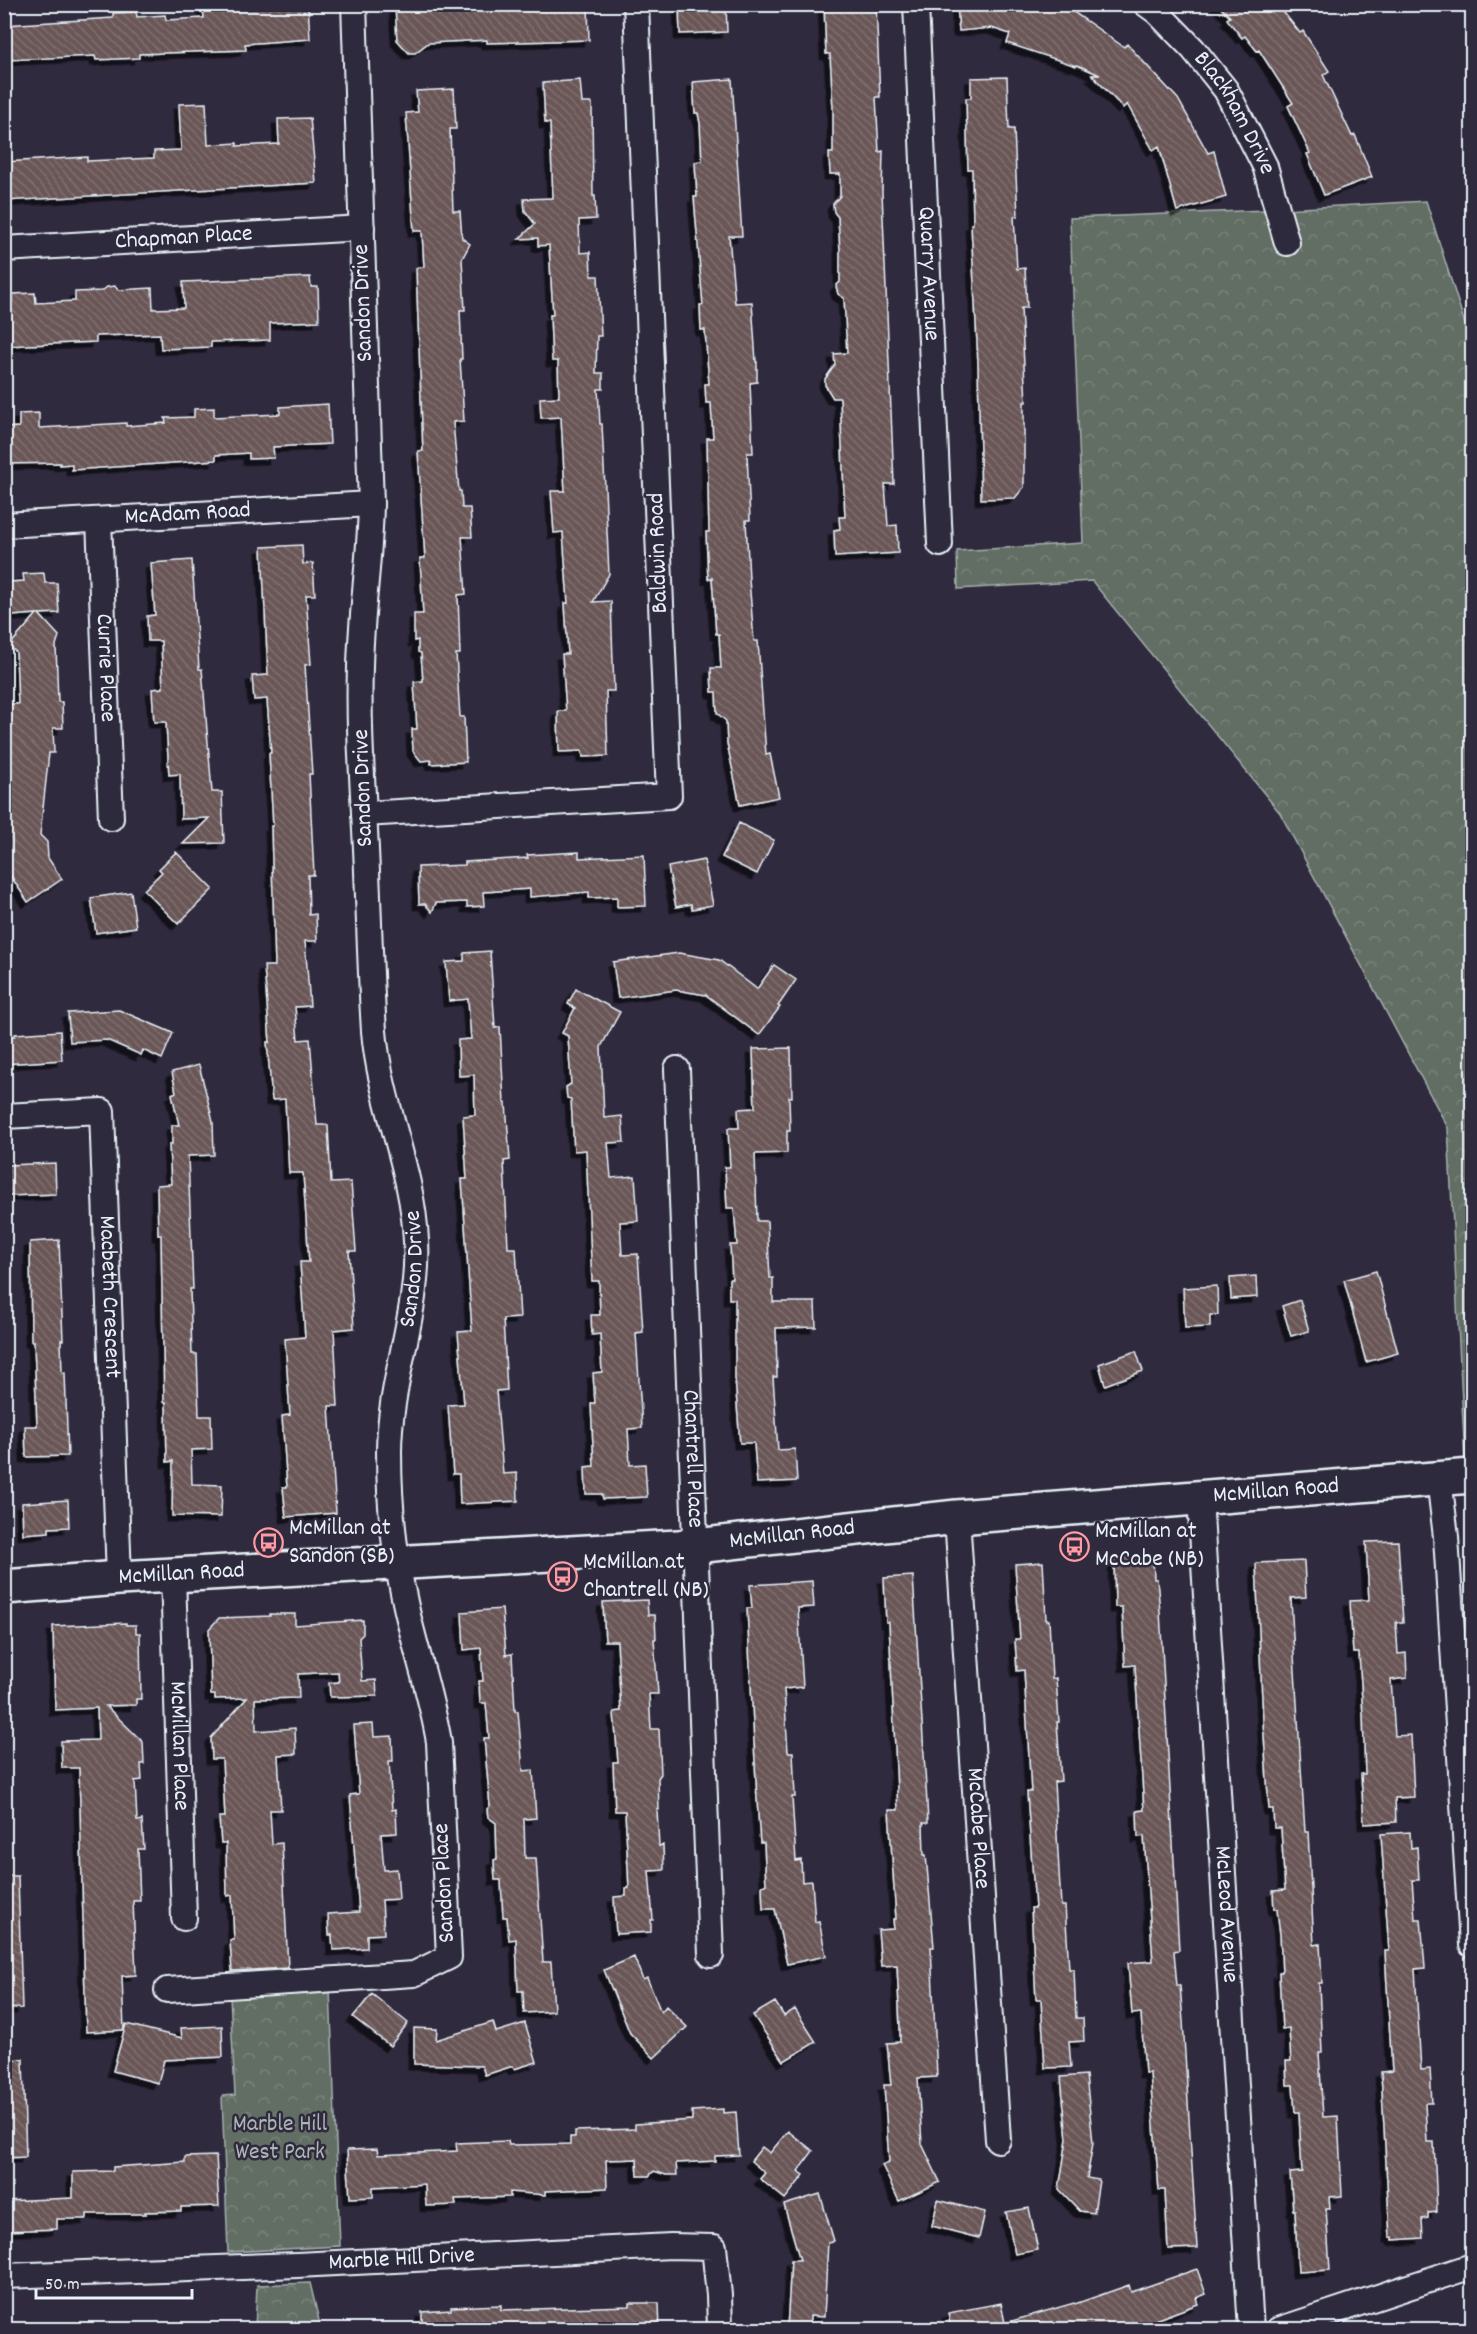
<svg xmlns="http://www.w3.org/2000/svg" width="1477" height="2334" font-family="Dekko,sans-serif">
<style>
.park{fill:url(#park-crowns);stroke:#a5b0ae;stroke-width:1.5}
.building{fill:url(#building-back-hatch);stroke:#e8f1f8;stroke-width:1.5;filter:url(#shadow)}
.lines{fill:none;stroke-linecap:round;stroke-linejoin:round}
.street-casing{stroke:#e8f1f8;stroke-width:28}
.secondary-casing{stroke:#e8f1f8;stroke-width:38}
.street{stroke:#2f2a3d;stroke-width:24}
.secondary{stroke:#2f2a3d;stroke-width:33}
.labels{text-anchor:middle;dominant-baseline:central;stroke-width:5;stroke-linejoin:round;paint-order:stroke}
.street-label{font-size:24px;fill:#e8f1f8;stroke:#2f2a3d}
.poi-label{font-size:24px;fill:#e8f1f8;stroke:#2f2a3d;text-anchor:start}
.park-label{font-size:24px;fill:#acb6b5;stroke:#2f2a3d}
</style>
<defs>
<pattern id="park-crowns" width="20" height="18" patternUnits="userSpaceOnUse" patternTransform="scale(1.5)"><rect width="20" height="18" fill="#626e63"/><path d="M2 6a3 3 0 1 1 6 0M12 15a3 3 0 1 1 6 0" fill="none" stroke="#78837a"/></pattern>
<pattern id="building-back-hatch" width="6" height="6" patternUnits="userSpaceOnUse" patternTransform="scale(1.5)"><rect width="6" height="6" fill="#6a5657"/><path d="M-1 5l2 2M0 0l6 6M5-1l2 2" fill="none" stroke="#7f6f70"/></pattern>
<filter id="shadow"><feDropShadow dx="-5.5" dy="5.5" stdDeviation="0" flood-color="#0009"/></filter>
</defs>
<rect width="100%" height="100%" fill="#2f2a3d"/>
<filter id="ink" filterUnits="userSpaceOnUse"><feTurbulence type="fractalNoise" baseFrequency=".0167" numOctaves="2"/><feDisplacementMap in="SourceGraphic" scale="12" xChannelSelector="R" yChannelSelector="G"/><feConvolveMatrix kernelMatrix="1 2 1 2 8 2 1 2 1" color-interpolation-filters="sRGB"/></filter>
<g filter="url(#ink)">
<path class="park" d="M1426 201 1472 346V1461H1465L1448 1128 1280 813 1092 581 958 589 957 551 1083 543 1070 218 1266 210Z
M330 1989 340 2246 228 2252 222 2096 235 2095 230 1996Z
M310 2283 321 2329H255L257 2285Z"/>
<path class="building" d="M308 4 310 39 245 44 246 50 139 54V58L96 60 95 56 4 60V25L113 18V13L136 12 137 17 165 15 166 20 204 18 203 8 221 7V10Z
M395 4H588L589 40 487 43V40L428 43 415 53H409L397 40Z
M679 4H726L727 32 680 34Z
M824 4H876L880 97H876L879 152 883 151 882 192 894 484H885L888 526 897 525 898 553 835 557 834 530 840 529 839 517H845L840 398H833L825 385V379L835 365 834 354 847 353 844 298 838 294 836 286 840 282V251L838 217 834 212 833 204 840 196V174H830L829 153H833V108L830 54H826Z
M957 4H1062L1124 47 1127 44 1178 99 1208 153 1214 151 1226 197 1177 211 1159 146 1153 150 1127 104 1123 108 1092 75H1100L1077 65 1076 66 1007 43 1010 34 992 28 959 31Z
M1217 4H1277L1300 33 1303 31 1329 71 1323 75 1352 136 1355 135 1372 177 1324 195 1307 154 1310 153 1288 106 1293 103 1259 50 1257 51 1245 36 1242 38 1227 19 1230 17Z
M1007 77 1009 129H1014L1016 175 1018 216H1014L1017 269 1025 268 1027 308H1021L1026 402H1024V487L1015 498 981 499 978 363 971 224H973L972 169H968L966 98H971V78Z
M732 79 742 236H729L735 303 752 302 756 362H757V382L750 383 753 453H747L750 520H746L749 579 754 641H758L766 755 770 754 779 797 740 805 727 743 726 721 717 713 716 692H712L711 668H721L719 634H716L712 578 708 579 706 532H709L707 438H713L711 403H706L705 384H709L705 330H701L700 305H703L694 197H697L695 162 702 161 700 123 698 113H695L693 82Z
M580 80 582 103H592L593 196H595L596 219 579 220 580 253 590 252 591 276H598L601 336H597L596 373H603V389H598L600 424H602L609 574 593 602 611 601 614 691H606L608 756 583 757 582 751 559 752 558 711H566L562 654H568L565 603H568L563 532 554 533 551 491H565L561 417 541 418 540 398 559 397 558 361H552L550 315H553L549 245 538 246V238L519 239 535 224 525 211 524 199 553 198 550 123H545L543 83Z
M454 89 456 129H450L453 211H460L462 238 470 244 462 259 465 310H460L462 359H460L464 421 453 422 459 491H461L462 508H470L472 537H462L466 594 458 595 460 654H456L460 717H464L466 762 431 764V760L421 761 413 751 412 729H417L414 682 423 681 421 653 418 652V640L414 641V614H423L420 558H425L418 451H423L416 268 424 267 422 231H414L406 113 418 112 416 91Z
M206 103 208 145 237 143V146L279 144 278 119 310 118 316 183 4 201V162L87 157V161L154 158V151L181 150 179 104Z
M310 277 311 287H318L319 321 270 323V340L211 342V347L161 349 160 334 96 336V342L4 346V301L12 300V294L35 293 36 303 75 301V292L102 291 107 287 115 286 118 290 152 288 153 309 184 308 183 282Z
M328 404 330 444 273 447 274 458 249 459V453L216 455V460L72 470V464L60 465V463L4 464V428L19 427V414L39 413V428L126 423V426L166 423 165 418 194 417V409L214 408V417L280 414V407Z
M302 545 303 564 313 563 315 595H306L311 664 305 665 312 774H309L314 875H308L309 915 316 914 317 941H305L310 1006 295 1007 298 1040 310 1039 317 1125H328L331 1183 351 1182 356 1251H349L354 1328 334 1330 338 1406H329L336 1513 286 1517 283 1487H287L282 1416 290 1415 285 1339 305 1337 300 1262H309L303 1173H289L285 1099 272 1100 267 1042H270L264 966H275L271 826H273L269 753H271L267 699 254 700 252 676 268 675 262 547Z
M192 560 199 669H202L212 792H222L224 843 183 844 209 818 181 819 180 774 169 775 166 722H154L152 689 163 688 161 641H148L147 616 155 615 151 563Z
M44 573 45 583H57L59 613 39 614 59 636 56 645 58 702H62L63 728H53L54 753H49L40 835 47 842 48 858 62 879 28 902 4 866V786L7 765H11L8 704H18L16 652 9 646 37 614 12 616 9 582 24 581 23 574Z
M739 823 774 840 757 874 722 857Z
M176 852 213 889 178 924 144 890 162 872 159 869Z
M579 852V858L644 855 646 906 617 907V897L589 898V892L530 897V889L483 892 484 906 467 907V902L436 903 432 912 425 904H419L418 867 465 865V862L528 858 527 855Z
M704 860 713 905 692 909 691 904 676 907 668 867Z
M131 892 136 927 96 933 91 898Z
M490 951 495 1028 500 1027 504 1103H506L510 1160 504 1161 508 1248H516L520 1318 503 1319 507 1390 496 1391 503 1474 517 1473 518 1501 460 1504 459 1474H453L448 1405 464 1404 458 1332 472 1331 462 1179H467L463 1116 475 1115 474 1075 459 1076 458 1040 471 1039 468 999 449 1001 446 962 464 961V953Z
M679 953 719 960 757 989 774 965 796 980 778 1006 780 1007 759 1035 706 995 676 990 618 998 613 962Z
M576 989 620 1012 601 1047 604 1118 622 1116 624 1142 608 1143 611 1178 635 1176 638 1221 620 1222 622 1255 638 1254 643 1332 636 1333 642 1428 628 1429 630 1465 645 1464 647 1497 603 1499 602 1494H586L585 1467 594 1466 591 1403H595L593 1373 602 1372 600 1334 592 1335 591 1315H600L599 1281H592L586 1150 574 1151 571 1099 567 1098 566 1087 571 1084 568 1036 562 1033 575 1008 568 1004Z
M119 1010 173 1033 162 1059 143 1050 141 1055 107 1040 70 1042 68 1013Z
M60 1031 62 1060 4 1064V1036H15V1034Z
M791 1048 792 1097H789L790 1131H787V1153L755 1154 757 1221H767L770 1278H773V1302H815L816 1327 776 1328 777 1377H773L778 1450 795 1449 797 1481 757 1483 754 1443H740L735 1378V1299H729V1279H732L730 1245H737L734 1208H727L725 1167H730L728 1128H739L738 1109 755 1108 753 1049Z
M199 1065 213 1121 214 1155 188 1156 193 1289H190L192 1354H197L199 1416H211L212 1449 191 1450 192 1484 222 1485 221 1517 172 1516 173 1461 167 1462 166 1402H164L161 1235H158L157 1185 171 1184 169 1144H172V1125H179L172 1094 176 1092 172 1072Z
M55 1163 56 1194 7 1196V1165Z
M59 1240 63 1340H61L62 1373H65L68 1456 26 1457 25 1426H37L34 1341H31L30 1242Z
M1376 1271 1398 1353 1366 1362 1344 1280Z
M1256 1276 1257 1297 1231 1299 1230 1278Z
M1217 1286 1218 1315H1210V1327L1185 1328 1183 1288Z
M1300 1300 1309 1331 1291 1336 1282 1306Z
M1136 1351 1143 1371 1105 1385 1099 1364Z
M68 1500 69 1527 49 1528V1532L23 1534 22 1503Z
M1398 1541 1403 1622H1396L1398 1654 1406 1653 1407 1678 1391 1680 1395 1736 1411 1735 1414 1797 1395 1798 1396 1822 1364 1824 1361 1774H1365L1363 1714 1359 1653H1353L1350 1601 1369 1600 1366 1542Z
M1153 1557 1154 1579H1157L1160 1611 1179 1950 1174 1951 1177 1986H1180L1183 2021 1197 2248 1168 2249 1165 2190H1159L1150 2073H1145L1141 2013 1132 2014 1128 1963 1153 1961 1144 1836 1138 1837 1137 1811 1144 1810 1135 1665 1125 1666 1122 1607H1115L1114 1558Z
M1304 1561 1306 1597 1291 1598 1294 1655 1305 1832H1308L1314 1945 1320 1944 1322 1983H1319L1322 2053H1319L1323 2117 1338 2116 1342 2196 1329 2197 1330 2208H1326L1330 2270 1298 2272 1295 2210H1293L1290 2173 1302 2172 1299 2112H1295L1293 2085H1287L1286 2061H1291L1289 2028 1282 2029 1279 1972H1282L1280 1934 1277 1909H1274L1273 1891 1285 1890 1281 1828H1274L1273 1809H1269L1263 1721 1256 1563Z
M1043 1562 1046 1620H1049L1052 1679 1056 1678 1059 1722H1057L1061 1781 1054 1782 1061 1906H1065L1069 1969H1074L1076 2018H1083L1084 2041 1069 2042 1071 2067 1045 2068 1041 1999H1036L1034 1961 1031 1908H1035L1027 1792H1031L1024 1670 1017 1671 1015 1639H1020L1015 1564Z
M913 1576 927 1803 928 1823H923L924 1855H926L934 1947H931L937 2077 918 2078 922 2144 940 2182 899 2201 882 2165 889 2162 884 2085H891L887 2043 900 2042V2027L897 1965 881 1966 878 1930 894 1929 893 1919H896L889 1810H898L889 1622H886L884 1578Z
M812 1581 814 1607 798 1608 803 1687 784 1689 788 1752H793L795 1797H792L796 1861 801 1860 802 1882 812 1881 815 1922 819 1921 826 1956 787 1964 775 1909H763L762 1886 766 1885 764 1843H760L757 1799 747 1608H752L750 1585Z
M647 1600 648 1615H655L656 1639H654L658 1694H649L651 1729H659L661 1774 658 1778 659 1810H657L659 1846 663 1845 664 1870 649 1871 653 1920H651V1932L616 1934 614 1897 626 1896V1889L629 1888 625 1811H615L613 1762H618L614 1712 621 1711 617 1641H605L603 1602Z
M502 1609 506 1655 512 1654 515 1711H518L523 1771 533 1770 536 1818 524 1819 525 1858H536L543 1962H551L554 2011 524 2013 523 1991H518L516 1939 509 1940 507 1917H503L501 1880H495L494 1860 497 1859 496 1823 488 1817 487 1809 490 1806 484 1738H489L486 1703H480L479 1681H483L481 1648 464 1650 462 1612Z
M270 1614H295V1625L363 1620V1634L359 1638 362 1681 376 1680 377 1696 330 1697 329 1683 339 1682 338 1672 298 1674 299 1698 255 1699 256 1731 295 1728 296 1754 278 1755 281 1810H270L272 1844 282 1843 288 1968 232 1971 230 1940H234L232 1895 227 1896 226 1843H221L219 1817H225L222 1759H212L211 1738 247 1698 215 1699V1695H211L209 1629 219 1618 270 1616Z
M126 1623V1625H136V1633H140L141 1699H136V1705L106 1706 143 1742 144 1764H141L142 1780 135 1781 137 1821 142 1820 144 1849H138L140 1901H133L136 1975 122 1976 124 2030 86 2032 79 1768H62L61 1741 98 1740 97 1708 55 1710 53 1626Z
M373 1724 374 1737 392 1736 393 1761H389L392 1810 396 1809 397 1833 381 1834 384 1870 397 1869 399 1899 382 1900 384 1934 367 1935V1948L333 1950 332 1935H329L328 1914 359 1912 350 1795 359 1794 354 1725Z
M1410 1832 1411 1848 1417 1847 1419 1880H1412L1415 1919H1421L1425 1968 1415 1969 1421 2070 1430 2069 1432 2103H1425L1427 2142H1434L1437 2212 1428 2213V2218L1422 2219 1423 2238 1393 2240V2237H1390L1381 2072 1392 2071 1385 1951H1389L1381 1834Z
M4 1876H18L22 2008 4 2009Z
M634 1957 643 1980 647 1978 661 2012 666 2006 687 2027 654 2058 630 2033 604 1970Z
M372 1994 408 2023 390 2046 353 2017Z
M775 2002 784 2016 795 2009 816 2042 784 2061 753 2015Z
M493 2022 496 2032 525 2023 537 2062 514 2069 513 2066 485 2075 482 2066 414 2064V2028L437 2029 436 2040Z
M126 2024 182 2038 181 2028 222 2026 223 2057 164 2060 158 2083 113 2071Z
M23 2059 26 2157 4 2158V2060Z
M1086 2075 1093 2143 1087 2178 1099 2180 1094 2213 1080 2211 1059 2189 1067 2139 1061 2077Z
M723 2109V2113L736 2112 739 2155 715 2156V2161L676 2163 677 2175H666L654 2171 649 2176H638L637 2159 606 2160 607 2188 545 2191V2195L510 2192V2197L455 2199 456 2205 426 2206 425 2184 373 2187V2197L350 2198 347 2150 377 2149 378 2155 457 2151 456 2143 508 2141 509 2145 570 2144V2137H575V2131L635 2129V2124L692 2120V2111Z
M788 2131 813 2151 798 2171 804 2175 785 2199 760 2179 765 2173 751 2161 762 2147 770 2153Z
M216 2156 219 2206 181 2207V2211L145 2212 146 2214H87V2219H57V2229L4 2231V2201L73 2198V2172L113 2171V2167L185 2162V2157Z
M820 2194 834 2241 828 2242 824 2317 810 2316V2330H787L791 2260H800L784 2205Z
M938 2200 985 2212 979 2238 932 2226Z
M1029 2208 1038 2250 1015 2254 1006 2212Z
M1197 2269 1206 2294 1196 2298 1198 2304 1128 2330H1120L1118 2324 1102 2330H951L948 2313 1001 2303 1005 2323 1074 2303 1075 2304 1129 2285 1131 2292Z
M630 2303H659L660 2330H422V2312L451 2310V2307L501 2305V2310L630 2306Z"/>
<g class="lines">
<defs>
<g id="street">
<path id="s1" d="M916 4 940 544"/>
<path id="s2" d="M1146 4 1157 12 1193 49 1226 90 1265 166 1287 243"/>
<path id="s3" d="M4 249 362 228"/>
<path id="s4" d="M99 520 111 818"/>
<path id="s5" d="M4 525 371 504"/>
<path d="M364 814 669 796 636 4"/>
<path id="s6" d="M677 1069 711 1955"/>
<path id="s7" d="M4 1116 102 1111 119 1578"/>
<path d="M1439 1478 1446 1537 1472 1945"/>
<path id="s8" d="M1200 1498 1251 2330"/>
<path id="s9" d="M957 1517 998 2140"/>
<path id="s10" d="M173 1575 184 1918"/>
<path id="s11" d="M167 1990 414 1974 449 1957 439 1742C431 1694 415 1649 405 1602 394 1553 389 1502 389 1452 389 1380 420 1312 416 1241 413 1169 380 1103 374 1031 370 971 369 910 366 849 363 789 358 728 360 667 361 613 370 559 371 504L354 4"/>
<path id="s12" d="M4 2276 297 2265 671 2246 714 2247 719 2295 720 2330"/>
<path d="M1278 2330 1472 2266"/>
</g>
<g id="secondary">
<path id="s13" d="M4 1587 119 1578 696 1546 957 1517 1472 1476"/>
</g>
</defs>
<use href="#street" class="street-casing"/>
<use href="#secondary" class="secondary-casing"/>
<use href="#street" class="street"/>
<use href="#secondary" class="secondary"/>
</g>
</g>
<defs>
<symbol id="bus-ring" viewBox="-11 -11 22 22"><circle r="9.5" fill="#2f2a3d" stroke="#ff9aa2" stroke-width="1.5"/><path d="M-5-6H5V4H4V6H2V4H-2V6H-4V4H-5ZM-3.5-4V0h7V-4ZM-3.5 1.2v1.5H-2V1.2ZM2 1.2v1.5H3.5V1.2Z" fill="#ff9aa2"/></symbol>
</defs>
<g fill-rule="evenodd">
<use href="#bus-ring" x="252" y="1526" width="33" height="33"/>
<use href="#bus-ring" x="1058" y="1530" width="33" height="33"/>
<use href="#bus-ring" x="546" y="1560" width="33" height="33"/>
</g>
<g class="labels">
<g class="street-label">
<text stroke="none"><textPath href="#s2" startOffset="142">Blackham Drive</textPath></text>
<text stroke="none"><textPath href="#s3" startOffset="180">Chapman Place</textPath></text>
<text stroke="none"><textPath href="#s1" startOffset="270">Quarry Avenue</textPath></text>
<text transform="translate(364 303) rotate(-92)">Sandon Drive</text>
<text stroke="none"><textPath href="#s5" startOffset="184">McAdam Road</textPath></text>
<text transform="translate(659 553) rotate(-92)">Baldwin Road</text>
<text stroke="none"><textPath href="#s4" startOffset="148">Currie Place</textPath></text>
<text transform="translate(364 788) rotate(-92)">Sandon Drive</text>
<text stroke="none"><textPath href="#s11" startOffset="982">Sandon Drive</textPath></text>
<text stroke="none"><textPath href="#s7" startOffset="284">Macbeth Crescent</textPath></text>
<text stroke="none"><textPath href="#s6" startOffset="390">Chantrell Place</textPath></text>
<text stroke="none"><textPath href="#s13" startOffset="1276">McMillan Road</textPath></text>
<text stroke="none"><textPath href="#s13" startOffset="790">McMillan Road</textPath></text>
<text stroke="none"><textPath href="#s13" startOffset="178">McMillan Road</textPath></text>
<text stroke="none"><textPath href="#s10" startOffset="171">McMillan Place</textPath></text>
<text stroke="none"><textPath href="#s9" startOffset="312">McCabe Place</textPath></text>
<text transform="translate(445 1883) rotate(-93)">Sandon Place</text>
<text stroke="none"><textPath href="#s8" startOffset="417">McLeod Avenue</textPath></text>
<text stroke="none"><textPath href="#s12" startOffset="398">Marble Hill Drive</textPath></text>
</g>
<g class="poi-label">
<text x="289" y="1529">McMillan at<tspan x="289" dy="28">Sandon (SB)</tspan></text>
<text x="1095" y="1532">McMillan at<tspan x="1095" dy="28">McCabe (NB)</tspan></text>
<text x="583" y="1563">McMillan at<tspan x="583" dy="28">Chantrell (NB)</tspan></text>
</g>
<g class="park-label">
<text x="280" y="2125">Marble Hill<tspan x="280" dy="28">West Park</tspan></text>
</g>
</g>
<rect width="1477" height="2334" fill="none" stroke="#2f2a3d" stroke-width="24"/>
<rect x="12" y="12" width="1453" height="2310" fill="none" stroke="#e8f1f8" stroke-width="2" filter="url(#ink)"/>
<path d="M36 2289v9h156v-9" fill="none" stroke="#e8f1f8" stroke-width="3"/>
<text x="45" y="2289" font-size="18" fill="#e8f1f8" stroke="#2f2a3d" stroke-width="4.5" paint-order="stroke">50 m</text>
</svg>
